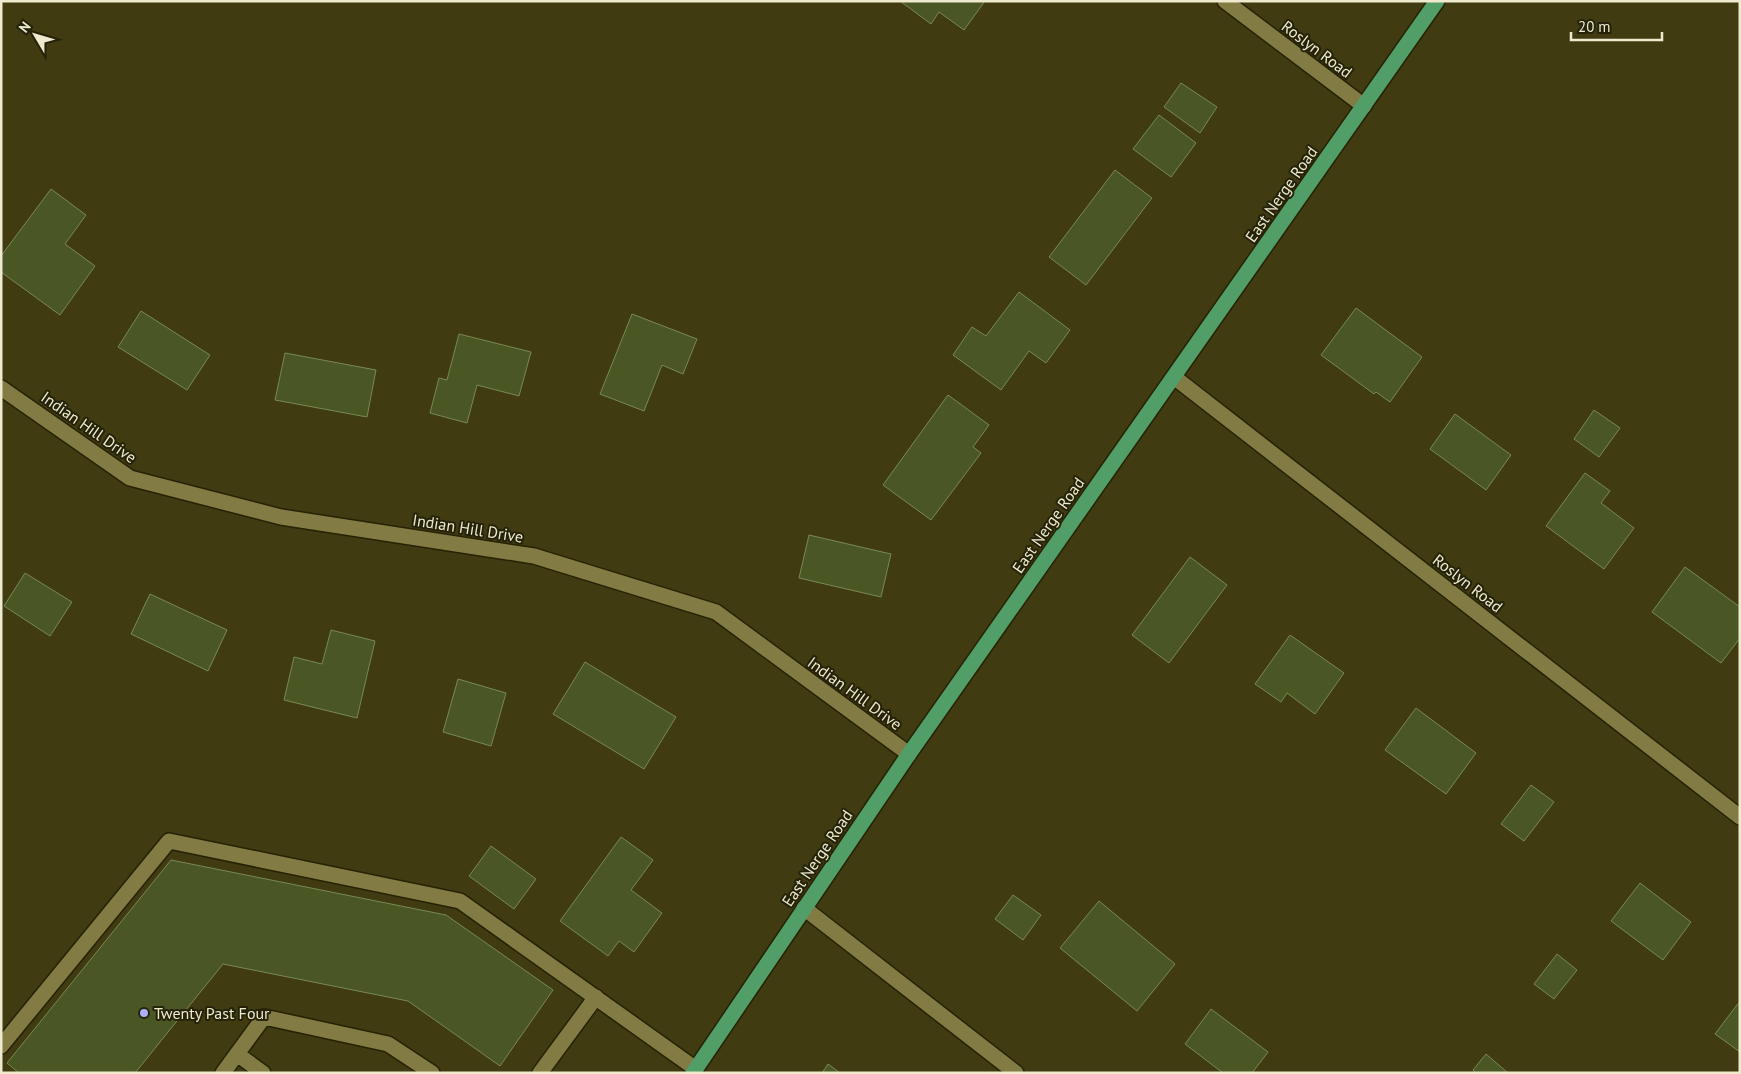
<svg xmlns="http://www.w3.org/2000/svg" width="1741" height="1074" font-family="'PT Sans',sans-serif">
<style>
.building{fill:#4a5724;stroke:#7a8954}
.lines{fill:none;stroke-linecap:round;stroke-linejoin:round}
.minor-casing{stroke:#262204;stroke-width:18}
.major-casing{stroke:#262204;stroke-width:18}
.minor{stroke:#837b44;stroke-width:15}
.major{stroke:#519e68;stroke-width:15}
.poi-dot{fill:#acaffb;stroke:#25220a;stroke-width:2}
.labels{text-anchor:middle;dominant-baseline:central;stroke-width:4;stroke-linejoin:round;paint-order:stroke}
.street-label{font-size:16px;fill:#edeacd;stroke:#25220a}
.poi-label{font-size:16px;fill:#edeacd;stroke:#25220a;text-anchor:start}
</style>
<rect width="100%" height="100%" fill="#403b10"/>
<path class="building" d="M900 1H985L964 30 939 12 931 24Z
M1181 83 1217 107 1200 133 1164 107Z
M1159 115 1196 143 1171 177 1133 149Z
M1115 170 1152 198 1086 285 1049 257Z
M51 189 86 215 65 244 95 266 60 315 1 272V256Z
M1019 292 1070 330 1046 363 1029 351 1001 390 953 355 972 327 986 336Z
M1356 308 1422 357 1390 402 1376 392 1374 394 1321 355Z
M141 311 210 355 187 390 118 347Z
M632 314 697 339 683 374 662 365 644 411 600 394Z
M459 334 531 352 519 396 477 385 467 423 430 413 439 378 447 380Z
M285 353 376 370 367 417 275 400Z
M948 395 989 425 973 447 981 453 931 520 883 485Z
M1594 410 1620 428 1599 457 1574 439Z
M1455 414 1511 455 1486 490 1430 449Z
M1585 473 1610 491 1601 503 1634 528 1604 569 1546 526Z
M809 535 891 554 881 597 799 578Z
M1190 557 1227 585 1169 663 1132 635Z
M1685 567 1740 607V638L1721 663 1652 612Z
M25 573 72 602 50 636 4 606Z
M150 594 227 630 208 671 131 634Z
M331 630 375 641 357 718 284 700 294 657 322 664Z
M1290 635 1344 673 1315 714 1287 693 1281 702 1255 684Z
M585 662 676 717 644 769 553 714Z
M458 679 506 693 491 746 443 732Z
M1416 708 1476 753 1446 794 1385 750Z
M1531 785 1554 802 1524 841 1501 824Z
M621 837 653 860 631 890 662 913 634 952 619 941 608 956 560 921Z
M491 846 536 879 514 909 469 876Z
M171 860 446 915 553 990 500 1066 408 1001 223 964 135 1073H19L7 1063Z
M1640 883 1691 922 1663 960 1611 921Z
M1013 895 1041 915 1023 940 995 919Z
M1099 901 1175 964 1137 1011 1060 948Z
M1557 954 1577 970 1554 999 1534 984Z
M1740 1001V1052L1715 1034Z
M1211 1009 1268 1052 1252 1073H1223L1185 1044Z
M1486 1054 1508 1073H1476L1473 1070Z
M828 1064 840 1073H822Z"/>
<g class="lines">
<defs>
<path id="minor" d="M1225 1 1364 106
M1174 377 1740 817
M1 388 130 478 281 517 534 556 716 612 909 754
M804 908 1016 1073
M1 1046 169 841 460 901 696 1069
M237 1054 263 1073
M223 1073 264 1017 388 1044 432 1073
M540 1073 596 997"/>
<path id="major" d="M693 1073 909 754 1437 1"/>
</defs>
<use href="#minor" class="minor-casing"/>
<use href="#major" class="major-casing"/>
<use href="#minor" class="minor"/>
<use href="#major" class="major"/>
</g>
<circle class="poi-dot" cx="144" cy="1013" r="5"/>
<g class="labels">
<g class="street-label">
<text transform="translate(1317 49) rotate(37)">Roslyn Road</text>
<text transform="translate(1281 194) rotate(-55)">East Nerge Road</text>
<text transform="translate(89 427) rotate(35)">Indian Hill Drive</text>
<text transform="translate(1048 525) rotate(-55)">East Nerge Road</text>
<text transform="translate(468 528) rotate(9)">Indian Hill Drive</text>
<text transform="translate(1468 583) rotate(38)">Roslyn Road</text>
<text transform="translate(855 693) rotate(36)">Indian Hill Drive</text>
<text transform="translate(817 858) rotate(-56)">East Nerge Road</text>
</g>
<g class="poi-label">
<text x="154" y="1013">Twenty Past Four</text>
</g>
</g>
<rect width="1741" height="1074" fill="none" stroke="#edeacd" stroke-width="5"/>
<g transform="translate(35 35) rotate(308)" stroke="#25220a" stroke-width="4" paint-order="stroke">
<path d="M0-4L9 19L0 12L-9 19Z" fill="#edeacd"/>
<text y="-8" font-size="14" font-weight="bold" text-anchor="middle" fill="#edeacd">N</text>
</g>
<path d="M1571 32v8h91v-8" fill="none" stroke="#edeacd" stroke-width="2.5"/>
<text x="1578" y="32" font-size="15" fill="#edeacd" stroke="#25220a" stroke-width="4" paint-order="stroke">20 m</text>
</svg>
